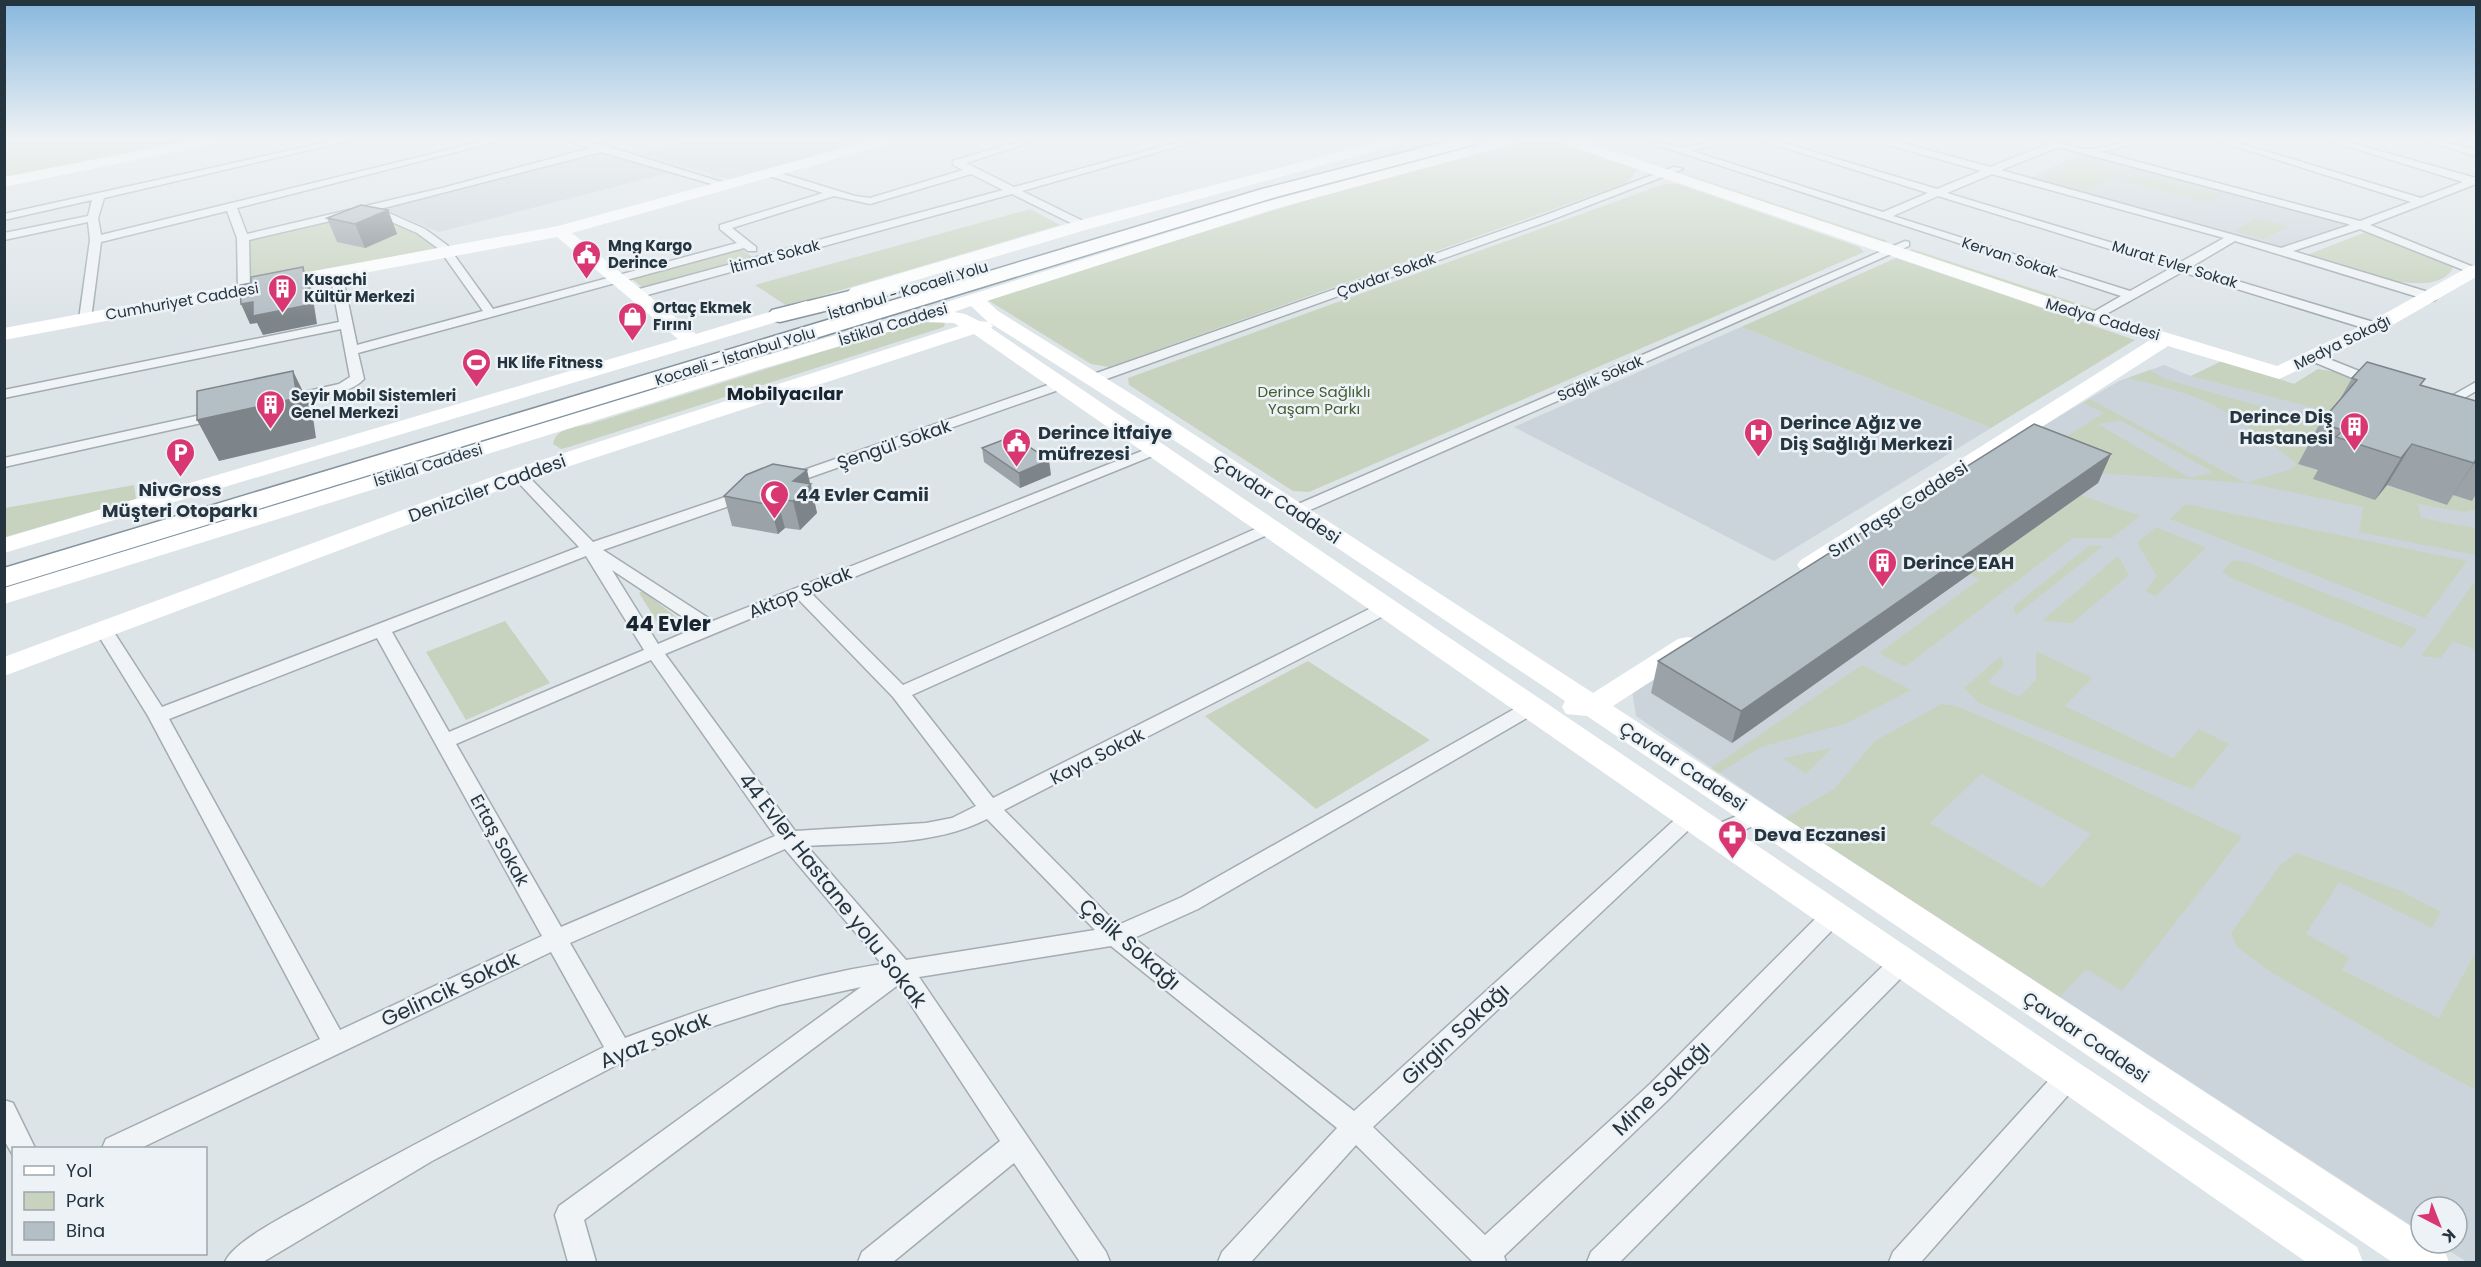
<svg xmlns="http://www.w3.org/2000/svg" width="2481" height="1267" font-family="Poppins,sans-serif">
<style>
.built{fill:#cbd4db}
.green{fill:#c7d3be;fill-rule:evenodd}
.lines{fill:none;stroke-linecap:round;stroke-linejoin:round}
.street-casing{stroke:#a2acb2;stroke-width:3}
.highway-casing{stroke:#8495a0;stroke-width:3}
.street{fill:#f0f4f6;fill-rule:evenodd}
.secondary{fill:#fff;fill-rule:evenodd}
.highway{fill:#fff;fill-rule:evenodd}
.wall{fill:#9ba3a9}
.shaded-wall{fill:#7e858a}
.building{fill:#b4bec5;stroke:#7e858a;stroke-width:1.5}
.labels{text-anchor:middle;dominant-baseline:central;stroke-width:5;stroke-linejoin:round;paint-order:stroke}
.far-poi-label{font-size:15px;font-weight:bold;fill:#253540;stroke:#edf2f6;text-anchor:start}
.far-street-label{font-size:15px;fill:#253540;stroke:#edf2f6}
.far-park-label{font-size:15px;fill:#435d32;stroke:#edf2f6}
.far-quarter-label{font-size:18px;font-weight:bold;fill:#182531;stroke:#edf2f6}
.poi-label{font-size:18px;font-weight:bold;fill:#253540;stroke:#edf2f6;text-anchor:start}
.street-label{font-size:18px;fill:#253540;stroke:#edf2f6}
.quarter-label{font-size:21px;font-weight:bold;fill:#182531;stroke:#edf2f6}
.near-street-label{font-size:21px;fill:#253540;stroke:#edf2f6}
</style>
<rect width="100%" height="100%" fill="#dde4e8"/>
<path class="built" d="M688 141H831L849 147 732 180 639 154Z
M605 152 672 172 439 232 383 209Z
M2080 154 2352 222 2361 225 2282 251 2028 179Z
M1741 327 1991 428 1774 561 1514 427Z
M2222 361 2294 384 2318 369 2476 435V1262H2467L2437 1243H2457V1207H2421V1232L1785 818 1636 716 1632 690 1918 500 2119 381 2164 365 2191 376Z"/>
<path class="green" d="M10 141H189L5 177 4 142Z
M1527 141H1555L1578 146 1638 168 1627 183 1109 367 1091 364 986 299 1340 190Z
M2079 160 2127 172 2085 192 2038 180Z
M2136 174 2194 189 2197 188 2223 195 2207 203 2123 181Z
M1689 175 1888 241 1880 244 1682 177Z
M1664 184H1678L1859 247 1864 252 1309 492 1293 491 1129 385 1128 378Z
M371 209 421 231 443 247 280 279 244 275 243 238Z
M1030 209 1060 225 787 306 755 285Z
M2257 218 2288 226 2264 239 2234 231Z
M2366 232 2447 263 2453 268C2434 305 2336 264 2307 255Z
M741 249 754 258 643 288 631 278Z
M1912 249 2097 310 2090 314 1906 252Z
M1896 258 2135 340 1991 428 1741 327Z
M941 321 945 324 944 327 569 447 561 449 553 444C556 427 577 427 590 424L917 322Z
M2222 361 2294 384 2318 369 2344 373 2476 435 2334 413 2191 376Z
M2150 370 2165 379 2338 429 2298 464 2320 471 2387 485 2446 505 2453 495 2472 501 2476 494V510L2464 512 2418 504 2421 518 2476 528V555L2359 532 2363 507 2247 483 2098 473 2072 492 2140 516 2112 538H2073L1905 667 1879 653 1980 579 1936 559 1918 500 2043 427 2067 436 2104 413 2083 403 2090 399 2246 483 2289 470 2297 464C2273 445 2240 419 2213 405 2187 392 2156 385 2128 378ZM2120 420 2213 472 2190 478 2098 424Z
M134 485 136 499 5 537V508Z
M2186 504 2467 561 2425 618 2170 519Z
M2156 527 2206 548 2156 596 2145 591 2157 576 2137 543Z
M2090 545 2103 546 2016 615 2013 607Z
M2118 556 2129 575 2072 623 2042 621Z
M2233 560 2246 562 2417 629 2402 648 2230 578 2222 571Z
M2476 580V650L2453 641 2441 658 2421 656Z
M643 591 681 621 682 626 671 632 662 630 639 593Z
M505 621 550 683 466 720 426 652Z
M2036 651 2092 678 2065 706 2173 758 2199 729 2229 744 2192 789 1979 703 1964 688 2001 656 2004 665 1988 682 2019 697 2036 680Z
M1308 661 1430 740 1316 809 1205 716Z
M1862 665 1911 690 1847 723 1761 747 1719 773 1711 768Z
M1941 704 1956 706 2039 741 2242 837 2122 991 2086 969 2060 997 1785 818 1834 789 1875 741ZM1981 774 2091 834 2042 888 1930 823Z
M1832 748 1806 774 1783 758Z
M2297 853 2401 891 2441 912 2432 928 2339 882 2306 934 2349 957 2342 970 2439 1018 2476 952V1090L2420 1060 2269 971 2237 947 2231 933 2281 864Z"/>
<g class="lines">
<defs>
<path id="street" d="M332 141H348L104 198 98 218 101 235 484 141H499L237 208 247 234 442 188 591 148 573 143 571 141H585L606 146 731 185 722 187 601 152 380 209 425 229 447 245 493 309 737 243 720 229V225L823 193 766 175 765 173 770 170 855 196 870 198 963 170 953 165V161L1020 141H1034L966 163 1014 187 1182 141H1197L1022 191 1087 223V227H1079L1012 194 640 297H632L630 294 632 291 1003 190 971 174 870 204 834 196 732 228 756 247V251H748L744 248 358 353 364 379C349 396 304 400 282 405L275 401 277 398 339 384 350 377 341 329 4 398V390L339 322 330 273 336 269 342 273 357 345 483 311 439 249 417 233 369 212 249 240 250 290 244 294 238 290 237 238 227 211 101 242 91 319 85 323 79 319 90 240 88 222 4 240V233L88 216 92 200 4 220V214Z
M1645 141C1659 140 1671 148 1683 148 1695 147 1706 141 1721 141L1719 143 1692 151 1883 212 1928 193 1763 141H1777L1937 189 1981 171 1882 143 1880 141H1895L1990 167 2049 144 2043 141C2060 141 2075 149 2090 149 2106 149 2120 141 2137 141L2135 143 2101 152 2360 221 2411 202 2218 141H2232L2421 198 2463 182 2330 141H2344L2476 178V184L2370 225 2476 268V275L2360 229 2293 251 2435 294 2437 297 2435 300 2431 301 2235 241 2191 267 2380 324 2381 327 2380 330H2370L2182 272 2092 322 2088 321 2086 318 2088 315 2121 296ZM2059 147 2348 224 2350 225 2281 248 2001 170ZM1992 174 2224 238 2179 263 1947 193ZM1938 196 2171 268 2130 291 1893 216Z
M2428 141H2443L2476 150V156Z
M1674 167 1683 169 1551 220 1098 382H1088L1086 379 1088 376 1543 216Z
M1905 241 1909 242V246L1301 514H1289L1287 511 1289 508Z
M2314 353 2384 381 2386 384 2384 387H2374L2309 360 2307 357 2309 354Z
M1062 380 1069 384 1067 387 791 484H781L778 481 781 478Z
M2476 382V391L2444 410 2439 411 2432 407Z
M219 411 226 415 224 418 4 467V458Z
M1157 445 1164 449 1162 452 812 594 903 685 1264 525H1276L1278 528 1276 531 912 695 993 798 1379 604H1391L1394 608 1391 612 1004 810 1118 925 1182 897 1523 704 1530 702 1537 704 1540 708 1537 712 1198 909 1134 938 1354 1111 1682 813 1689 810 1696 813 1700 818 1696 823 1373 1127 1485 1235 1650 1084 1824 910 1832 907 1840 910 1843 916 1840 922 1668 1100 1504 1256 1506 1262H1473L1356 1145 1251 1262H1218L1222 1252 1337 1128 1111 946 919 977 1106 1252 1110 1262H1080L1014 1163 893 1262H858L862 1252 1000 1141 898 985 584 1220 596 1262H568L555 1215 559 1206 861 987 779 1005 695 1032 628 1059 432 1161 263 1262H225C234 1240 295 1211 317 1198 411 1145 507 1096 604 1047L551 952 141 1148H102L106 1139 320 1039 148 716 95 630 98 626H110L162 707 579 547 514 478 511 475 514 472H524L593 542 743 491H755L757 494 755 497 603 550 713 621ZM586 556 644 650 449 732 392 632ZM612 570 698 627 658 644ZM798 599 893 697 976 806 952 818 926 823 795 831 665 654ZM377 638 542 936 340 1030 169 719ZM651 660 775 836 561 927 456 744ZM987 819 1095 930 906 960 807 846C867 842 933 847 987 819ZM785 849 882 964C793 978 709 1006 625 1038L570 943Z
M1758 807 1765 810 1769 815 1765 820 1722 841 1714 843 1706 841 1703 835 1706 829Z
M1901 954 1909 956 1913 963 1909 970 1620 1262H1587L1591 1252 1893 956Z
M2068 1066 2077 1069 2081 1077 2077 1085 1921 1262H1889L1893 1252 2059 1069Z
M4 1100 13 1103 35 1148H14V1157L4 1140Z"/>
<path id="highway" d="M1448 141H1476L1473 145 1276 197 4 587V568L1262 189Z
M890 281 898 283 901 288 898 293 780 322 772 320 768 315 772 310Z"/>
</defs>
<use href="#street" class="street-casing"/>
<use href="#highway" class="highway-casing"/>
<use href="#street" class="street"/>
<path class="secondary" d="M189 141H216L209 145 4 187V177Z
M869 141H891L889 144 572 233 696 334 806 301 813 303 815 307 813 311 4 553V538L678 339 557 237 4 340V328L558 226Z
M1381 141H1403L1401 144 1089 229 863 296H851L848 292 851 288 1077 221Z
M1493 141H1515L1513 144 1271 210 987 301 998 311 1141 400 1593 693 1678 639 1688 637 1698 639 1702 645 1698 651 1613 706 2421 1233V1243C2439 1243 2443 1246 2449 1262H2392L1587 716 1566 714 1562 707 1565 701C1375 573 1185 444 990 323L993 326 991 328 2082 1065 2357 1247 2363 1262H2306L974 334 527 480 4 676V657L511 470 959 326 954 323 923 322 761 369 4 604V588L747 361 915 312 1259 204ZM971 306 988 322 979 321 965 314 954 312Z
M1562 141H1582L2052 298 2277 366 2368 323 2470 266 2476 265V277L2382 331 2279 379 2168 346 1819 570 1810 573 1801 570 1797 565 1801 560 2150 340 2038 306 1564 144Z"/>
<use href="#highway" class="highway"/>
</g>
<path class="wall" d="M388 210 397 234 365 248 337 242 327 218Z
M2352 378 2425 379 2421 385 2476 401V494L2472 501 2453 495 2447 505 2387 485 2375 500 2313 479 2318 470 2298 464 2320 423 2339 401Z
M982 448 1051 475 1020 488 984 462Z
M2111 454 2098 483 1732 743 1651 693 1658 661Z
M811 484 817 513 800 530 785 528 778 534 732 526 724 496Z"/>
<path class="shaded-wall" d="M388 210 397 234 365 248 355 224Z
M303 267 311 286 317 324 263 335 257 323 250 324 241 304 253 302Z
M293 371 312 410 316 438 219 461 197 420Z
M2412 444 2387 485 2375 500 2401 458Z
M2111 454 2098 483 1732 743 1741 711Z
M2476 459 2447 505 2474 463Z
M1049 460 1051 475 1020 488 1019 473Z
M807 470 817 513 800 530 793 501V481Z
M777 499 785 528 778 534 770 505Z"/>
<path class="building" d="M361 205 388 210 355 224 327 218Z
M303 267 308 305 253 316V302L241 304 240 285 251 283V277Z
M2367 362 2425 379 2420 385 2476 401V459L2474 463 2412 444 2401 458 2336 437 2343 430 2320 423 2357 380 2352 378Z
M293 371 297 398 197 420V391Z
M2034 424 2111 454 1741 711 1658 661Z
M1013 436 1049 460 1019 473 982 448Z
M773 464 807 470 793 481 811 484 793 501 777 499 770 505 724 496 746 475Z"/>
<linearGradient id="sky" x2="0" y2="1"><stop stop-color="#87b7dd"/><stop offset="0.44" stop-color="#f0f3f5"/><stop offset="1" stop-color="#f0f3f5" stop-opacity="0"/></linearGradient>
<rect width="2481" height="318" fill="url(#sky)"/>
<defs>
<symbol id="civic-pin" viewBox="-11 -11 22 30"><path d="M0 17L-7.5 6A9.5 9.5 0 1 1 7.5 6Z" fill="#d83771" stroke="#edf2f6"/><path d="M-.6-6.5H3V-4.5H.6V-3L4-1V1h2V6H-6V1h2V-1L-.6-3ZM-1.2 2.5V6h2.4V2.5Z" fill="#fff"/></symbol>
<symbol id="building-pin" viewBox="-11 -11 22 30"><path d="M0 17L-7.5 6A9.5 9.5 0 1 1 7.5 6Z" fill="#d83771" stroke="#edf2f6"/><path d="M-4-6H4V6H1V3H-1V6H-4ZM-2.5-4.3h1.7v1.8h-1.7ZM.8-4.3h1.7v1.8H.8ZM-2.5-1h1.7V.8h-1.7ZM.8-1h1.7V.8H.8Z" fill="#fff"/></symbol>
<symbol id="shop-pin" viewBox="-11 -11 22 30"><path d="M0 17L-7.5 6A9.5 9.5 0 1 1 7.5 6Z" fill="#d83771" stroke="#edf2f6"/><path d="M-5-2.5h2.3a2.7 3.5 0 0 1 5.4 0H5L5.5 6h-11ZM-1.5-2.5h3a1.5 2.3 0 0 0-3 0Z" fill="#fff"/></symbol>
<symbol id="stadium-pin" viewBox="-11 -11 22 30"><path d="M0 17L-7.5 6A9.5 9.5 0 1 1 7.5 6Z" fill="#d83771" stroke="#edf2f6"/><path d="M0-5a6.5 5 0 1 0 0 10a6.5 5 0 1 0 0-10ZM-3.5-1.8h7v3.6h-7Z" fill="#fff"/></symbol>
<symbol id="hospital-pin" viewBox="-11 -11 22 30"><path d="M0 17L-7.5 6A9.5 9.5 0 1 1 7.5 6Z" fill="#d83771" stroke="#edf2f6"/><path d="M-5-5h3v3.5h4V-5h3V5h-3V1.5h-4V5h-3Z" fill="#fff"/></symbol>
<symbol id="parking-pin" viewBox="-11 -11 22 30"><path d="M0 17L-7.5 6A9.5 9.5 0 1 1 7.5 6Z" fill="#d83771" stroke="#edf2f6"/><path d="M-3.5-5.5H1a3.5 3.5 0 0 1 0 7H-1V5.5H-3.5ZM-1-3.4V-.6H.8a1.4 1.4 0 0 0 0-2.8Z" fill="#fff"/></symbol>
<symbol id="mosque-pin" viewBox="-11 -11 22 30"><path d="M0 17L-7.5 6A9.5 9.5 0 1 1 7.5 6Z" fill="#d83771" stroke="#edf2f6"/><path d="M3.5-4.9A6 6 0 1 0 3.5 4.9A5 5 0 1 1 3.5-4.9Z" fill="#fff"/></symbol>
<symbol id="pharmacy-pin" viewBox="-11 -11 22 30"><path d="M0 17L-7.5 6A9.5 9.5 0 1 1 7.5 6Z" fill="#d83771" stroke="#edf2f6"/><path d="M-2-6h4v4h4v4h-4v4h-4v-4h-4v-4h4Z" fill="#fff"/></symbol>
</defs>
<g fill-rule="evenodd">
<use href="#civic-pin" x="570" y="238" width="33" height="45"/>
<use href="#building-pin" x="266" y="272" width="33" height="45"/>
<use href="#shop-pin" x="616" y="300" width="33" height="45"/>
<use href="#stadium-pin" x="460" y="346" width="33" height="45"/>
<use href="#building-pin" x="254" y="388" width="33" height="45"/>
<use href="#building-pin" x="2338" y="410" width="33" height="45"/>
<use href="#hospital-pin" x="1742" y="416" width="33" height="45"/>
<use href="#civic-pin" x="1000" y="426" width="33" height="45"/>
<use href="#parking-pin" x="164" y="436" width="33" height="45"/>
<use href="#mosque-pin" x="758" y="478" width="33" height="45"/>
<use href="#building-pin" x="1866" y="546" width="33" height="45"/>
<use href="#pharmacy-pin" x="1716" y="818" width="33" height="45"/>
</g>
<g class="labels">
<g class="far-poi-label">
<text x="608" y="245">Mng Kargo<tspan x="608" dy="17">Derince</tspan></text>
<text x="304" y="279">Kusachi<tspan x="304" dy="17">Kültür Merkezi</tspan></text>
<text x="653" y="307">Ortaç Ekmek<tspan x="653" dy="17">Fırını</tspan></text>
<text x="497" y="362">HK life Fitness</text>
<text x="291" y="395">Seyir Mobil Sistemleri<tspan x="291" dy="17">Genel Merkezi</tspan></text>
</g>
<g class="far-street-label">
<text transform="translate(775 256) rotate(-15)">İtimat Sokak</text>
<text transform="translate(2010 257) rotate(18)">Kervan Sokak</text>
<text transform="translate(2175 264) rotate(17)">Murat Evler Sokak</text>
<text transform="translate(1386 275) rotate(-20)">Çavdar Sokak</text>
<text transform="translate(908 290) rotate(-17)">İstanbul - Kocaeli Yolu</text>
<text transform="translate(182 301) rotate(-10)">Cumhuriyet Caddesi</text>
<text transform="translate(2103 319) rotate(16)">Medya Caddesi</text>
<text transform="translate(893 324) rotate(-17)">İstiklal Caddesi</text>
<text transform="translate(2342 342) rotate(-26)">Medya Sokağı</text>
<text transform="translate(735 356) rotate(-17)">Kocaeli - İstanbul Yolu</text>
<text transform="translate(1600 378) rotate(-24)">Sağlık Sokak</text>
<text transform="translate(428 465) rotate(-17)">İstiklal Caddesi</text>
</g>
<g class="far-park-label">
<text x="1314" y="391">Derince Sağlıklı<tspan x="1314" dy="17">Yaşam Parkı</tspan></text>
</g>
<g class="far-quarter-label">
<text x="785" y="393">Mobilyacılar</text>
</g>
<g class="poi-label">
<text x="2333" y="416" text-anchor="end">Derince Diş<tspan x="2333" dy="21">Hastanesi</tspan></text>
<text x="1780" y="422">Derince Ağız ve<tspan x="1780" dy="21">Diş Sağlığı Merkezi</tspan></text>
<text x="1038" y="432">Derince İtfaiye<tspan x="1038" dy="21">müfrezesi</tspan></text>
<text x="180" y="489" text-anchor="middle">NivGross<tspan x="180" dy="21">Müşteri Otoparkı</tspan></text>
<text x="796" y="494">44 Evler Camii</text>
<text x="1903" y="562">Derince EAH</text>
<text x="1754" y="834">Deva Eczanesi</text>
</g>
<g class="street-label">
<text transform="translate(894 444) rotate(-19)">Şengül Sokak</text>
<text transform="translate(487 488) rotate(-20)">Denizciler Caddesi</text>
<text transform="translate(1277 499) rotate(33)">Çavdar Caddesi</text>
<text transform="translate(1898 509) rotate(-33)">Sırrı Paşa Caddesi</text>
<text transform="translate(800 592) rotate(-22)">Aktop Sokak</text>
<text transform="translate(1097 756) rotate(-27)">Kaya Sokak</text>
<text transform="translate(1683 766) rotate(33)">Çavdar Caddesi</text>
<text transform="translate(500 840) rotate(61)">Ertaş Sokak</text>
<text transform="translate(2086 1037) rotate(34)">Çavdar Caddesi</text>
</g>
<g class="quarter-label">
<text x="668" y="623">44 Evler</text>
</g>
<g class="near-street-label">
<text transform="translate(833 890) rotate(52)">44 Evler Hastane yolu Sokak</text>
<text transform="translate(1130 944) rotate(41)">Çelik Sokağı</text>
<text transform="translate(450 989) rotate(-25)">Gelincik Sokak</text>
<text transform="translate(1455 1034) rotate(-43)">Girgin Sokağı</text>
<text transform="translate(655 1040) rotate(-22)">Ayaz Sokak</text>
<text transform="translate(1661 1088) rotate(-44)">Mine Sokağı</text>
</g>
</g>
<rect width="2481" height="1267" fill="none" stroke="#253540" stroke-width="12"/>
<rect x="12" y="1147" width="195" height="108" fill="#edf2f6" stroke="#9da6ad" stroke-width="1.5"/>
<rect x="24" y="1166" width="30" height="9" fill="#ffffff" stroke="#9da6ad" stroke-width="1.5"/>
<text x="66" y="1177" font-size="18" fill="#253540">Yol</text>
<rect x="24" y="1192" width="30" height="18" fill="#c7d3be" stroke="#9da6ad" stroke-width="1.5"/>
<text x="66" y="1207" font-size="18" fill="#253540">Park</text>
<rect x="24" y="1222" width="30" height="18" fill="#b4bec5" stroke="#9da6ad" stroke-width="1.5"/>
<text x="66" y="1237" font-size="18" fill="#253540">Bina</text>
<g transform="translate(2439 1225) rotate(138)"><circle r="28" fill="#edf2f6" stroke="#9da6ad" stroke-width="1.5"/>
<path d="M0-4.5L10 22L0 15L-10 22Z" fill="#d83771"/>
<text y="-9" font-size="16" font-weight="bold" text-anchor="middle" fill="#253540">K</text>
</g>
</svg>
